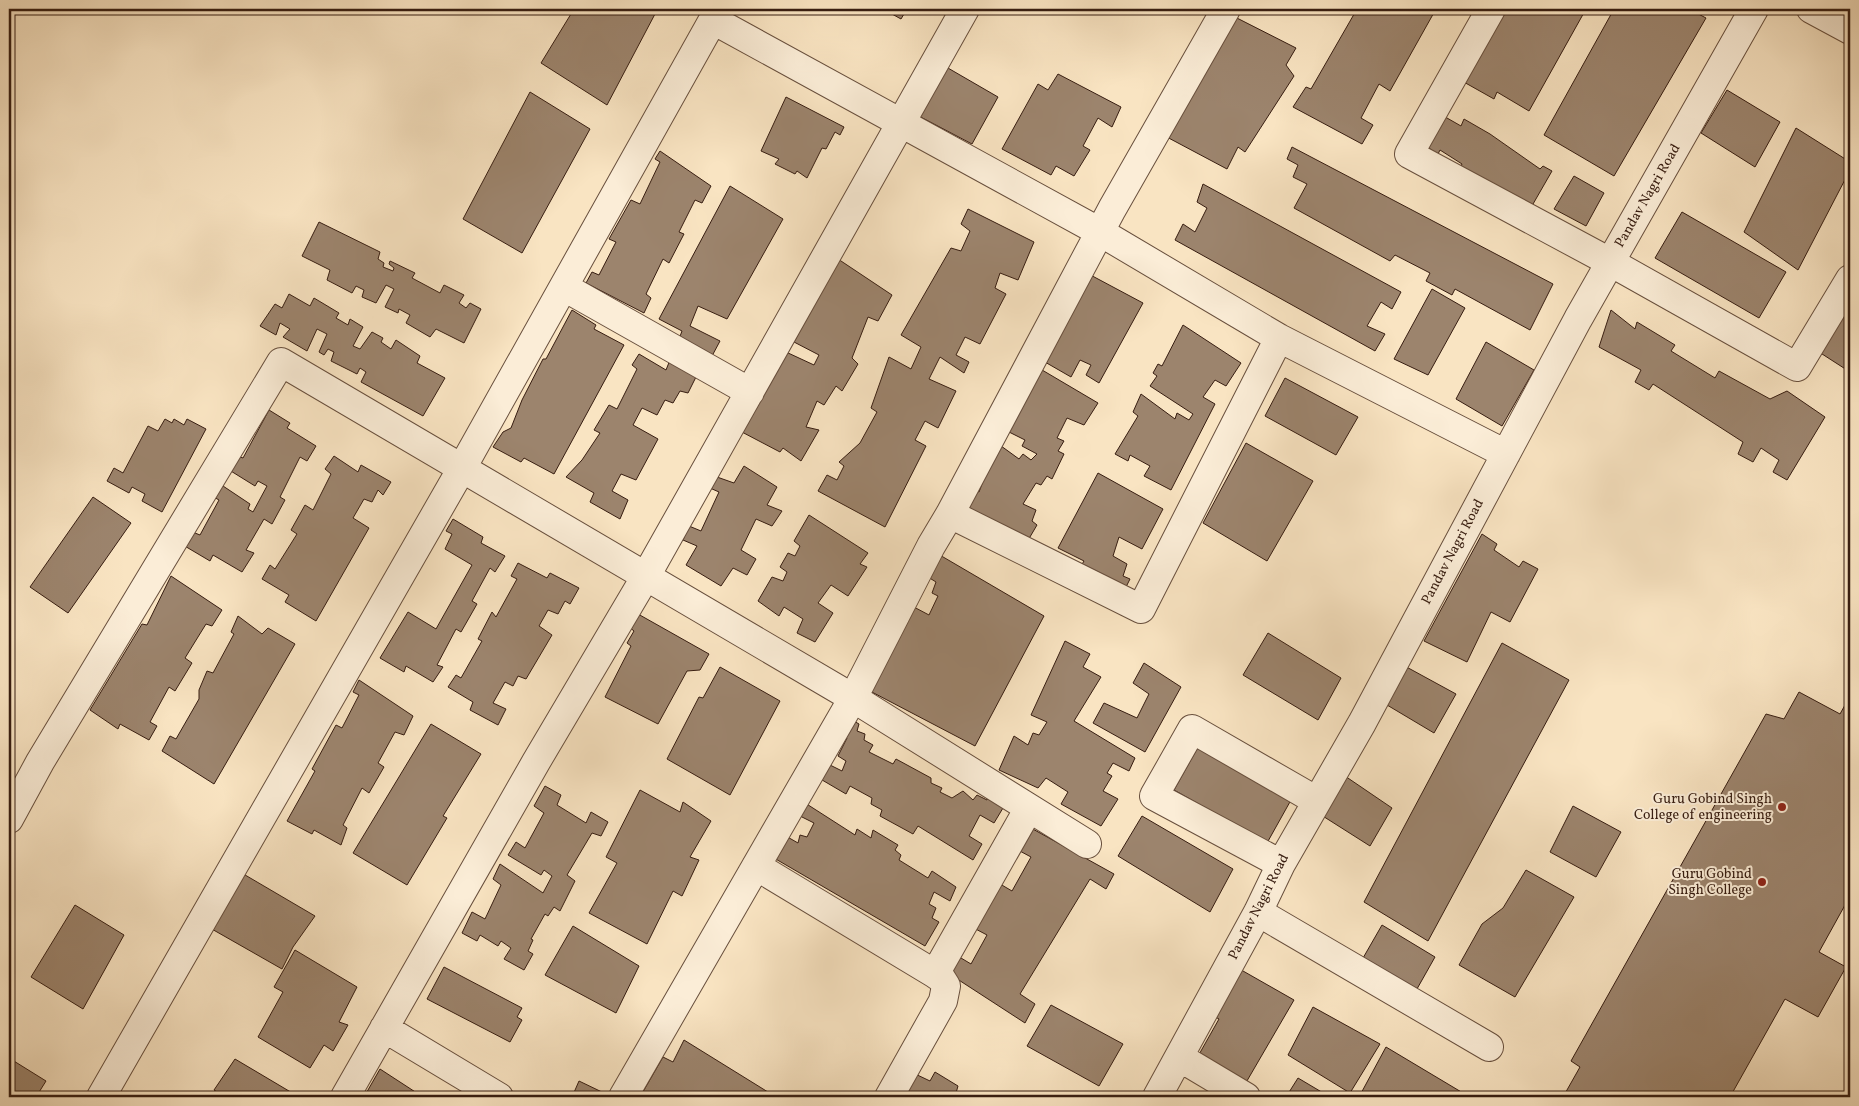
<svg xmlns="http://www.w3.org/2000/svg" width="1859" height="1106" font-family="Vollkorn,serif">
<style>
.building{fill:#9c846d;stroke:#371d11}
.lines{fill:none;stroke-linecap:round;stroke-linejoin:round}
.street-casing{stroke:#684f3d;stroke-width:30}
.street{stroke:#fbedd7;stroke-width:28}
.poi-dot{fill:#8f2418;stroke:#fbedd7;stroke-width:2}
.labels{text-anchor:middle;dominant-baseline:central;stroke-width:4;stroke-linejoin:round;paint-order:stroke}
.street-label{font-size:14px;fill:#371d11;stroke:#fbedd7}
.poi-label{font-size:14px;fill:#371d11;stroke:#fbedd7;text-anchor:end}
</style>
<rect width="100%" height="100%" fill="#f9e4c2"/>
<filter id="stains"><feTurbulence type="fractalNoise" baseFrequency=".004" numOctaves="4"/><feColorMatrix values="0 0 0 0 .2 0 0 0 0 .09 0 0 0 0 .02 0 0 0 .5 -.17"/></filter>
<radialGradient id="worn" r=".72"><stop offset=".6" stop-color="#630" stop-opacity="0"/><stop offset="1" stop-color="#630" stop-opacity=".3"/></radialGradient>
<path class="building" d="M574 9H646L655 14 607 105 541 63Z
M883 9H907L901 19Z
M1357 9H1436L1390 91 1379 84 1361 118 1373 125 1362 144 1293 107 1306 87 1311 89Z
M1502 9H1586L1529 111 1497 92 1494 99 1462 81Z
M1614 9H1689L1706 18 1614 176 1544 135Z
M1229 14 1296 48 1286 65 1294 76 1245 152 1238 147 1227 169 1163 135Z
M941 64 998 97 972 144 913 113Z
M1058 74 1121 107 1112 127 1098 118 1083 146 1090 150 1074 176 1056 166 1051 175 1002 149 1038 84 1048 90Z
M1727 90 1780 122 1755 167 1701 133Z
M530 92 590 129 522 253 463 219Z
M786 97 844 127 840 135 835 132 826 149 822 148 807 178 797 171 795 174 775 164 779 159 761 151Z
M1440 114 1461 126 1464 119 1490 134 1540 169 1543 166 1552 171 1529 211 1458 172 1462 164 1440 150 1438 154 1427 147Z
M1796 128 1850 162V170L1798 270 1744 232Z
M1292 147 1553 284 1530 330 1455 289 1452 295 1426 281 1430 273 1395 255 1390 261 1294 208 1307 184 1293 177 1298 165 1287 159Z
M660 151 711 186 702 203 695 200 679 232 684 234 669 263 663 259 646 294 651 298 644 313 586 283 592 272 599 275 616 242 609 239 631 200 640 204 660 162 655 159Z
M1574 176 1604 193 1586 226 1554 209Z
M1203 184 1401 292 1392 309 1381 302 1367 326 1385 334 1375 351 1175 240 1183 224 1195 232 1207 208 1197 202Z
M730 186 783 219 727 319 698 306 690 326 720 341 712 356 679 339 682 331 659 319Z
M968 209 1034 242 1018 280 1000 273 995 288 1006 294 980 344 965 337 956 355 969 362 964 373 940 357 929 379 956 391 938 428 925 421 915 440 926 446 885 527 818 491 827 475 837 480 844 466 839 462 860 443 877 412 871 408 889 357 911 369 921 347 901 335 951 248 961 251 970 231 961 224Z
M1682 212 1786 272 1759 318 1655 258Z
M319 222 380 252 378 259 384 263 383 267 393 271 394 268 389 264 390 261 415 273 412 278 440 293 444 285 464 295 459 303 466 308 470 303 481 309 464 343 436 329 430 337 406 323 410 315 399 309 398 313 385 307 394 289 386 285 376 303 362 297 364 290 356 286 352 293 327 280 330 270 302 256Z
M838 259 892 295 878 321 868 317 852 358 858 364 842 391 836 386 824 405 817 401 806 427 819 430 801 461 783 448 780 452 740 431 786 352 814 365 819 355 794 342Z
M1083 271 1143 303 1099 383 1086 375 1091 365 1080 360 1071 377 1038 358Z
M1432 289 1465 308 1428 375 1394 359Z
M289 294 310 306 314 298 339 313 336 318 348 325 350 319 363 327 353 346 360 349 372 332 383 338 381 342 391 349 396 340 420 356 417 363 445 378 423 416 361 382 366 372 360 368 357 374 331 361 334 352 328 349 324 355 319 352 327 334 317 329 307 351 283 337 290 329 280 323 276 335 260 326 275 304 282 308Z
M572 310 596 325 594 329 624 345 554 474 524 458 521 462 493 447 503 432 511 428 522 400 543 359H546Z
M1611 310 1635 329 1637 322 1675 345 1671 351 1715 378 1719 371 1770 399 1787 391 1825 417 1787 480 1773 472 1779 460 1761 448 1753 462 1738 454 1743 442 1653 384 1649 390 1635 382 1641 370 1599 347Z
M1841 315 1850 320V372L1819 352Z
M1183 325 1241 363 1226 386 1215 380 1203 397 1215 404 1171 490 1144 476 1150 466 1130 455 1128 461 1115 454 1138 416 1133 412 1141 394 1175 419 1177 413 1189 420 1193 414 1150 386 1157 376 1153 373 1158 364 1162 366Z
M1486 342 1534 370 1502 426 1456 399Z
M639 354 666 370 670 360 697 375 688 393 680 391 673 403 665 400 657 415 642 408 633 425 658 439 636 480 621 474 612 491 628 500 620 519 590 502 594 493 566 477 582 460 600 433 594 430 609 405 617 409 637 369 632 365Z
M1037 367 1098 403 1084 425 1067 418 1057 438 1064 441 1058 451 1064 454 1052 479 1047 476 1041 485 1036 483 1023 504 1036 510 1032 521 1037 525 1027 542 965 507 974 490 979 492 997 443 1019 459 1023 454 1031 460 1037 454 1022 446 1025 440 1007 431Z
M1285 378 1358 417 1336 455 1265 416Z
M269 410 290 423 287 428 316 446 307 461 300 457 280 497 285 500 272 524 264 519 246 550 254 553 242 572 213 555 210 561 183 545 190 531 200 535 219 500 212 496 220 484 250 504 248 509 253 512 267 486 258 481 255 486 226 468 235 455 243 458Z
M165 419 172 423 174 419 184 425 187 419 206 429 162 512 142 501 145 494 132 487 129 493 107 481 114 468 123 473 148 426 158 431Z
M1246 443 1313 481 1267 561 1203 523Z
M334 456 358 472 361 465 391 482 383 495 378 490 372 502 364 499 353 518 369 528 316 621 285 602 289 595 262 579 270 565 275 569 297 534 291 530 305 505 313 510 331 474 325 469Z
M744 466 777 487 767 505 782 511 772 526 756 519 741 550 756 559 747 575 733 568 721 586 686 565 697 546 683 540 689 526 701 531 719 492 710 488 717 477 734 483Z
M1098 473 1163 509 1142 549 1119 537 1113 556 1127 564 1123 576 1130 579 1122 595 1079 569 1084 561 1058 548Z
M93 497 131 523 68 613 30 587Z
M809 515 868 553 860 564 867 567 848 596 831 585 818 603 833 613 815 642 797 633 803 619 784 607 779 616 758 601 772 577 783 581 787 572 780 567 788 553 795 556 800 546 794 541Z
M453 519 483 537 481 543 505 556 495 572 490 568 472 601 477 604 461 632 456 629 437 665 443 667 433 682 406 666 404 672 380 658 408 612 436 629 472 565 445 549 452 534 446 531Z
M1482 534 1497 544 1494 550 1519 567 1523 561 1538 569 1510 622 1491 612 1467 662 1424 641Z
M938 554 1044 616 975 746 868 690 912 606 929 615 938 596 932 593 936 582 928 577Z
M518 563 547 578 550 573 579 588 570 604 565 601 558 614 548 610 539 626 552 635 526 679 518 676 513 686 505 682 493 703 506 709 498 725 470 710 473 702 448 687 456 675 461 678 482 641 478 639 492 612 496 617 517 579 511 576Z
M171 576 222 610 212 626 206 624 185 658 192 663 175 691 169 687 150 722 157 726 149 740 120 724 118 729 90 710 142 624 147 625Z
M638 614 709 654 700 670 687 671 658 724 605 697 631 646 627 643 634 631 629 627Z
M238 616 262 634 268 628 295 644 214 784 162 751 170 736 176 739 199 699V690L207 671 213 673 234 634 231 632Z
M1268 633 1341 678 1318 720 1243 675Z
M1065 641 1090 654 1083 667 1101 677 1074 721 1135 758 1129 771 1113 763 1107 773 1112 776 1103 791 1118 799 1101 826 1061 804 1068 792 1046 778 1038 788 999 770 1014 736 1028 745 1033 733 1039 735 1047 722 1031 715Z
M1502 643 1569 680 1428 941 1364 902Z
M1144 663 1181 687 1145 752 1093 723 1104 703 1137 718 1149 694 1133 683Z
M1401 664 1456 694 1434 733 1382 702Z
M720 667 780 701 730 795 667 759 699 697 703 698Z
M359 680 413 716 404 735 395 732 378 763 384 767 369 793 362 788 343 825 347 828 341 845 314 830 312 834 287 821 315 771 312 769 336 725 342 728 359 695 353 692Z
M1799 692 1840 714 1850 696V896L1819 952 1846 967 1818 1017 1785 999 1730 1097H1563L1580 1067 1571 1061 1766 714 1784 719Z
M847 717 859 724 857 731 865 734 864 740 873 745 869 752 893 764 896 759 931 778V783L942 788 940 792 952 798 963 791 973 800 977 795 987 800 990 794 1006 803 994 823 980 815 969 836 982 844 973 860 918 826 913 834 880 816 882 810 871 804 872 798 850 786 846 794 817 777 824 762 842 771 846 761 838 756 847 738 842 736Z
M431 724 481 754 443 816 447 818 407 885 353 853Z
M1198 747 1291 800 1267 843 1174 790Z
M1342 774 1392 808 1370 846 1318 813Z
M545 786 561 795 557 805 586 823 591 812 608 822 601 836 592 833 567 875 575 881 560 911 554 907 548 916 545 914 531 939 533 940 528 951 533 954 524 970 504 959 511 948 501 941 498 946 480 935 477 941 462 933 472 912 485 919 501 885 493 879 500 864 543 893 552 876 544 870 541 875 508 855 516 842 525 848 544 813 534 806Z
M640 790 680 812 683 802 711 821 690 857 699 860 682 896 673 891 647 944 589 913 617 863 606 857Z
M802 801 855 835 857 829 871 838 873 830 898 845 895 850 901 855 899 860 928 878 932 871 956 887 950 901 934 892 929 904 936 908 932 918 939 922 925 946 774 858 784 835 798 843 800 835 807 837 814 823 796 814Z
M1573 806 1621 832 1596 877 1550 852Z
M1142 816 1233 869 1210 912 1118 856Z
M1031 828 1114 874 1106 889 1090 879 1020 994 1035 1004 1025 1023 948 973 956 955 971 964 987 935 970 926 995 881 1012 891 1031 857 1018 850Z
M1526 870 1574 897 1515 997 1459 965 1482 924 1503 908Z
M240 872 315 916 293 947 282 969 210 928Z
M75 905 124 935 83 1009 31 977Z
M1382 925 1435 957 1413 996 1359 965Z
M573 926 639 966 616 1013 545 975Z
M295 950 357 987 339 1022 348 1025 333 1051 324 1045 310 1068 258 1037 283 992 274 987Z
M444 967 522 1008 517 1017 522 1020 510 1042 427 999Z
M1236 967 1294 1000 1244 1086 1197 1058 1219 1019 1210 1014Z
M1051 1005 1123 1044 1099 1086 1027 1046Z
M1313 1007 1380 1044 1350 1093 1288 1055Z
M684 1040 776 1097H640L663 1057 673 1062Z
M1386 1047 1468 1096 1467 1097H1359Z
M9 1058 46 1081 36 1097H9Z
M235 1059 294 1094 293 1097H225L214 1090Z
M380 1069 423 1097H364Z
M911 1072 930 1081 935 1072 958 1086 956 1093 963 1097H898Z
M1298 1078 1330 1097H1286Z
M579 1081 604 1093 602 1097H572Z"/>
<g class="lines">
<defs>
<path id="street" d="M1491 9 1409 154 1610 262 1797 367 1850 279
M1811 9 1850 30
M713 20 1100 232 1279 338 1506 454
M564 287 750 392
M950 514 1141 609 1279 338
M9 819 40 762 281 362 853 698 1087 844
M1281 864 1154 796 1192 729 1317 801
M756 866 935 974 941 978 946 986 943 1001 889 1097
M1258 912 1489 1047
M935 974 1029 808
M384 1028 499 1097
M1179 1057 1246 1097
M101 1097 462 468 719 9
M345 1097 536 762 646 576 965 9
M623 1097 853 698 931 546 950 514 1112 209 1226 9
M1157 1097 1258 912 1281 864 1362 723 1578 319 1754 9"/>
</defs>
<use href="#street" class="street-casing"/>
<use href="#street" class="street"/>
</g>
<g class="poi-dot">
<circle cx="1782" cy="807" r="5"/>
<circle cx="1762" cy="882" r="5"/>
</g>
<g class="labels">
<g class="street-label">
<text transform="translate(1648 196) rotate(-60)">Pandav Nagri Road</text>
<text transform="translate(1453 552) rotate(-62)">Pandav Nagri Road</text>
<text transform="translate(1259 907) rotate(-63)">Pandav Nagri Road</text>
</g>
<g class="poi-label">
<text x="1772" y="799">Guru Gobind Singh<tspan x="1772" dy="16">College of engineering</tspan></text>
<text x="1752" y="874">Guru Gobind<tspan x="1752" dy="16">Singh College</tspan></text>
</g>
</g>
<rect width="1859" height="1106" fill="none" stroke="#f9e4c2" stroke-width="30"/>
<rect x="10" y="10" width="1839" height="1086" fill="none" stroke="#371d11" stroke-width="2.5"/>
<rect x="15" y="15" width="1829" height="1076" fill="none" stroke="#371d11"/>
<rect width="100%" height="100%" filter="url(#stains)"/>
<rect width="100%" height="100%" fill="url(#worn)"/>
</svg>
